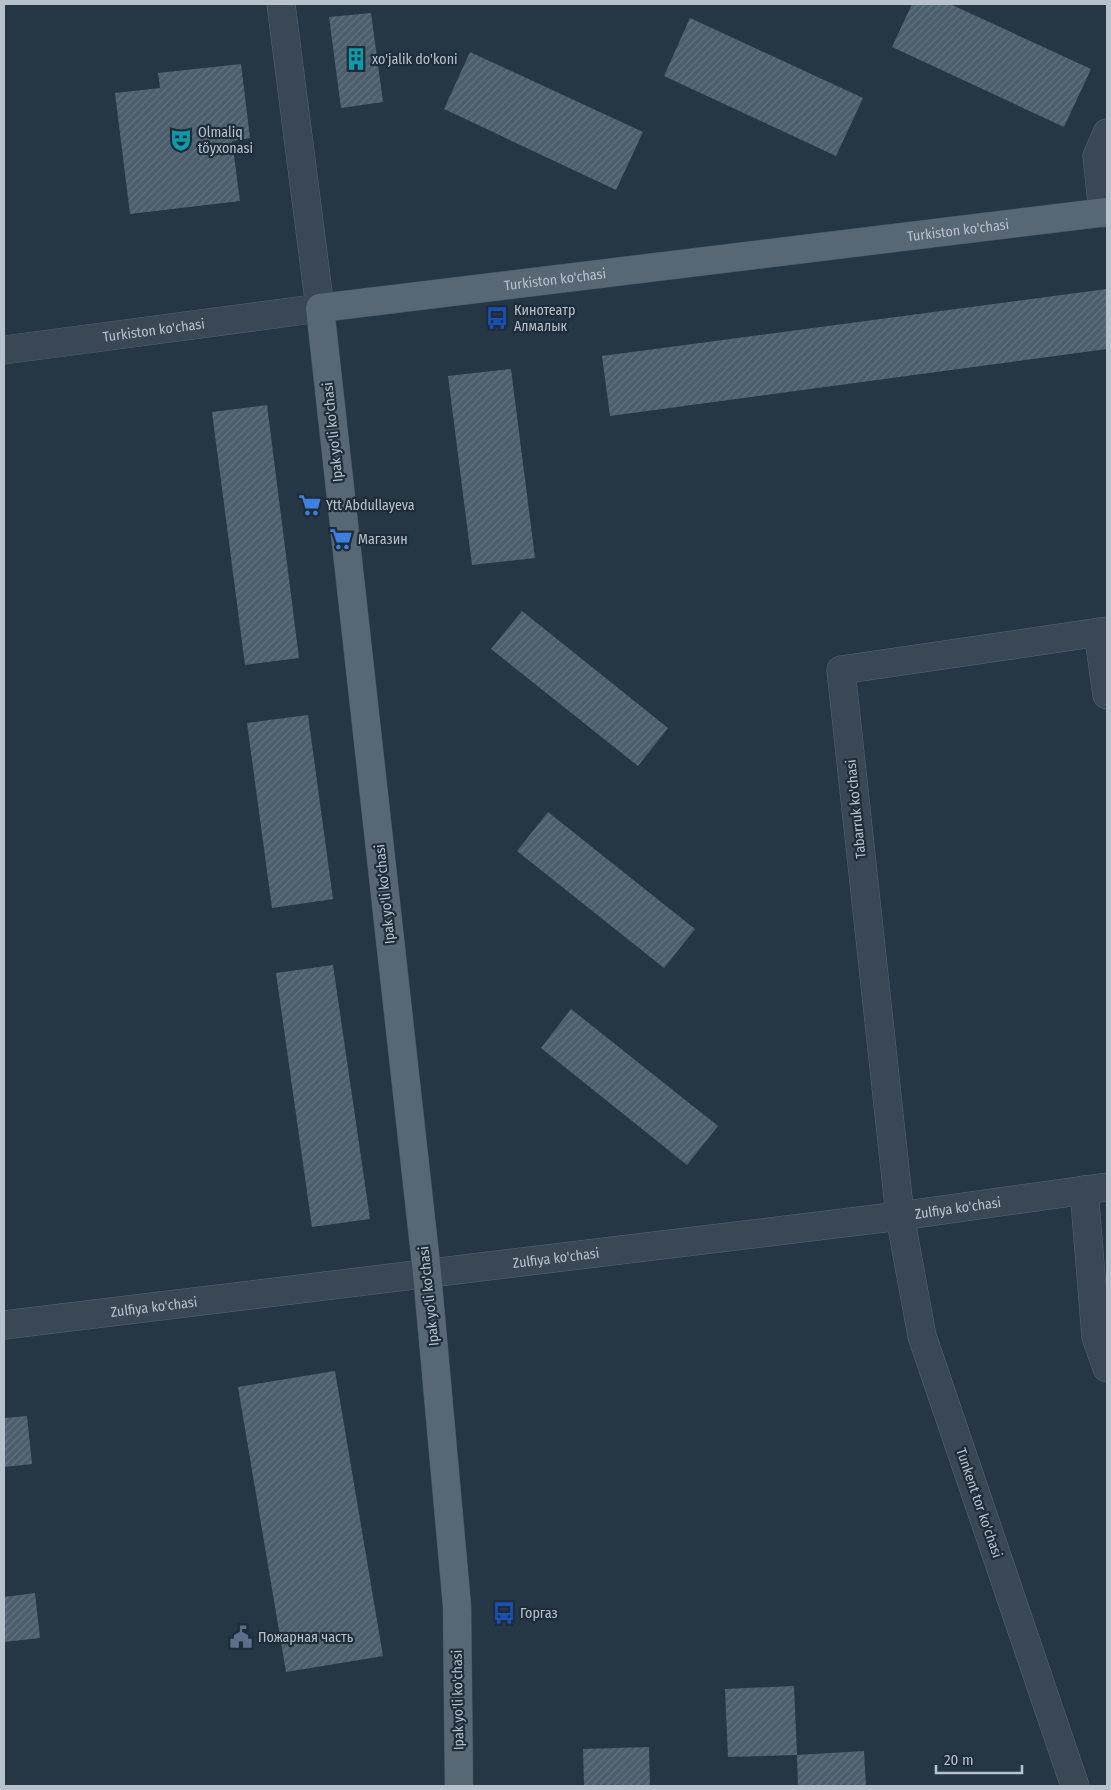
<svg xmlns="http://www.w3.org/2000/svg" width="1111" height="1790" font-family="'Fira Sans Condensed',sans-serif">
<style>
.building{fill:url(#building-hatch)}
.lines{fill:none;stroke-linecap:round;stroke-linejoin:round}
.minor-casing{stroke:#586571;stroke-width:29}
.major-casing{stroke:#43515d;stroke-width:29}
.minor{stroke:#394854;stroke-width:28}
.major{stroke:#576774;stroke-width:28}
.labels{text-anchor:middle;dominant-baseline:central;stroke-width:4.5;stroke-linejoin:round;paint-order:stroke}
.poi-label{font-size:14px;fill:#b7c2cd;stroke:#1e2d39;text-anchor:start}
.street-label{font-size:14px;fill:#b7c2cd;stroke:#1e2d39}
</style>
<defs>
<pattern id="building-hatch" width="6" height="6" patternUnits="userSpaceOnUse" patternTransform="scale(1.25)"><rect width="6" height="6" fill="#4b5e6c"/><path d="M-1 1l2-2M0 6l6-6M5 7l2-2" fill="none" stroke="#637380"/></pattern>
</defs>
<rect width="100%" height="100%" fill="#253644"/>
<path class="building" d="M912 4H950L1091 69 1064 127 892 47Z
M371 13 383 102 341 108 329 17Z
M690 18 863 98 836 156 664 76Z
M470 52 643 132 616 190 444 109Z
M241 64 250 138 232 141 240 201 130 214 115 93 160 88 158 73Z
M1107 289V349L610 416 602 356Z
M511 369 535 558 472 565 448 376Z
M267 405 299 658 245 665 212 412Z
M522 611 668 728 638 766 491 649Z
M308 715 333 899 272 908 247 723Z
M548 812 695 929 664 968 517 851Z
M333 965 370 1219 312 1227 276 973Z
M571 1009 718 1126 687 1165 541 1048Z
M335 1371 383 1656 286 1672 238 1387Z
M27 1416 32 1464 4 1467V1418Z
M35 1593 40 1638 4 1642V1597Z
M794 1686 797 1755 728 1757 725 1689Z
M649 1747 650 1786H584L583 1749Z
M864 1751 866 1786H798L797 1755Z"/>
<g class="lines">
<defs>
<g id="minor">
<path d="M1103 213 1097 156 1107 133"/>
<path id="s1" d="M4 350 320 308 281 4"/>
<path d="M1098 632 1107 695"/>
<path d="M1084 1190 1096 1337 1107 1368"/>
<path id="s2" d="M4 1325 900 1216 1107 1187"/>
<path d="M1075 1786 922 1336 900 1216 841 670 1107 631"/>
</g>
<g id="major">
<path id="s3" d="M459 1786 457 1606 427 1273 320 308 1107 212"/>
</g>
</defs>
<use href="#minor" class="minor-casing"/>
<use href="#major" class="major-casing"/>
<use href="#minor" class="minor"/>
<use href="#major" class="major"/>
</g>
<defs>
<symbol id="building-bare" viewBox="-9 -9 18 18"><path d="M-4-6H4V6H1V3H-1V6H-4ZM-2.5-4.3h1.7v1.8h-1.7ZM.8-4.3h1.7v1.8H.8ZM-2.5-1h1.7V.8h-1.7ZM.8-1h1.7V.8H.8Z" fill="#0f9aa8" stroke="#1e2d39" stroke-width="2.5" paint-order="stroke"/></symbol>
<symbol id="theatre-bare" viewBox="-9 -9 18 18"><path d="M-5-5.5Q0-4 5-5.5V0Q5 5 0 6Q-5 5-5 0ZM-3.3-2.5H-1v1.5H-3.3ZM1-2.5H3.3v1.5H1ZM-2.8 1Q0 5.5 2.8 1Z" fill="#0f9aa8" stroke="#1e2d39" stroke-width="2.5" paint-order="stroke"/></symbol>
<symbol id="bus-bare" viewBox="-9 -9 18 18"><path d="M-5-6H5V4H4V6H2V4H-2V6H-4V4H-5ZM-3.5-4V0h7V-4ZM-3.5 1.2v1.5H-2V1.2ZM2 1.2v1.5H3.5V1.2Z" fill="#1a4fb4" stroke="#1e2d39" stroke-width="2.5" paint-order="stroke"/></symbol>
<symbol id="supermarket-bare" viewBox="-9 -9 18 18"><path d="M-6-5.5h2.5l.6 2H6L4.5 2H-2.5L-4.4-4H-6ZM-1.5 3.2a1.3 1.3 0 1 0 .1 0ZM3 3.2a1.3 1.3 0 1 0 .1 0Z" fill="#3f7fe0" stroke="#1e2d39" stroke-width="2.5" paint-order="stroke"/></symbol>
<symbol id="civic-bare" viewBox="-9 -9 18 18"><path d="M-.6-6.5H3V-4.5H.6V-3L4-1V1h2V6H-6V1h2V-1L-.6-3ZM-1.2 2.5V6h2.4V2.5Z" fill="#5c6f8a" stroke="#1e2d39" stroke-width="2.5" paint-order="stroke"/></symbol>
</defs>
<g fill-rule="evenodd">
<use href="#building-bare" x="340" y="43" width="32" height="32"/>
<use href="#theatre-bare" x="165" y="124" width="32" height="32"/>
<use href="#bus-bare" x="481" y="302" width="32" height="32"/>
<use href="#supermarket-bare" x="294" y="489" width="32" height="32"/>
<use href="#supermarket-bare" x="325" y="523" width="32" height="32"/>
<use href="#bus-bare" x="488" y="1597" width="32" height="32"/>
<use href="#civic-bare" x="225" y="1621" width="32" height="32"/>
</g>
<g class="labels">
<g class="poi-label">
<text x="372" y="59">xo'jalik do'koni</text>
<text x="198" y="132">Olmaliq<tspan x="198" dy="16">tõyxonasi</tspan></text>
<text x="514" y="310">Кинотеатр<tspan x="514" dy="16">Алмалык</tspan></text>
<text x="326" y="505">Ytt Abdullayeva</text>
<text x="358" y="539">Магазин</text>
<text x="520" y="1613">Горгаз</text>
<text x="258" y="1637">Пожарная часть</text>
</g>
<g class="street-label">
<text stroke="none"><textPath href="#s3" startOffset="2128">Turkiston ko'chasi</textPath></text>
<text stroke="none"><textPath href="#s3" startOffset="1722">Turkiston ko'chasi</textPath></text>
<text stroke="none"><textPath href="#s1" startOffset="151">Turkiston ko'chasi</textPath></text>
<text transform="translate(333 432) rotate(-96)">Ipak yo'li ko'chasi</text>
<text transform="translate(856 809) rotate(-96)">Tabarruk ko'chasi</text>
<text transform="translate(385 894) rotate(-96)">Ipak yo'li ko'chasi</text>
<text stroke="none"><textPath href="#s2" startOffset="961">Zulfiya ko'chasi</textPath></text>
<text stroke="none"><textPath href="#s2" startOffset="556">Zulfiya ko'chasi</textPath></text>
<text transform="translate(429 1296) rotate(-96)">Ipak yo'li ko'chasi</text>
<text stroke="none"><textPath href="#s2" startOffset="151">Zulfiya ko'chasi</textPath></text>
<text transform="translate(979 1503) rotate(71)">Tunkent tor ko'chasi</text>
<text transform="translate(458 1700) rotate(-91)">Ipak yo'li ko'chasi</text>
</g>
</g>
<rect width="1111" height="1790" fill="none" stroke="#b7c2cd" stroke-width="10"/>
<path d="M936 1765v8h86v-8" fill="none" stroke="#b7c2cd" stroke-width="2.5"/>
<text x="944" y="1765" font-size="15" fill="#b7c2cd" stroke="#1e2d39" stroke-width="4" paint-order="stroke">20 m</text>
</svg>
